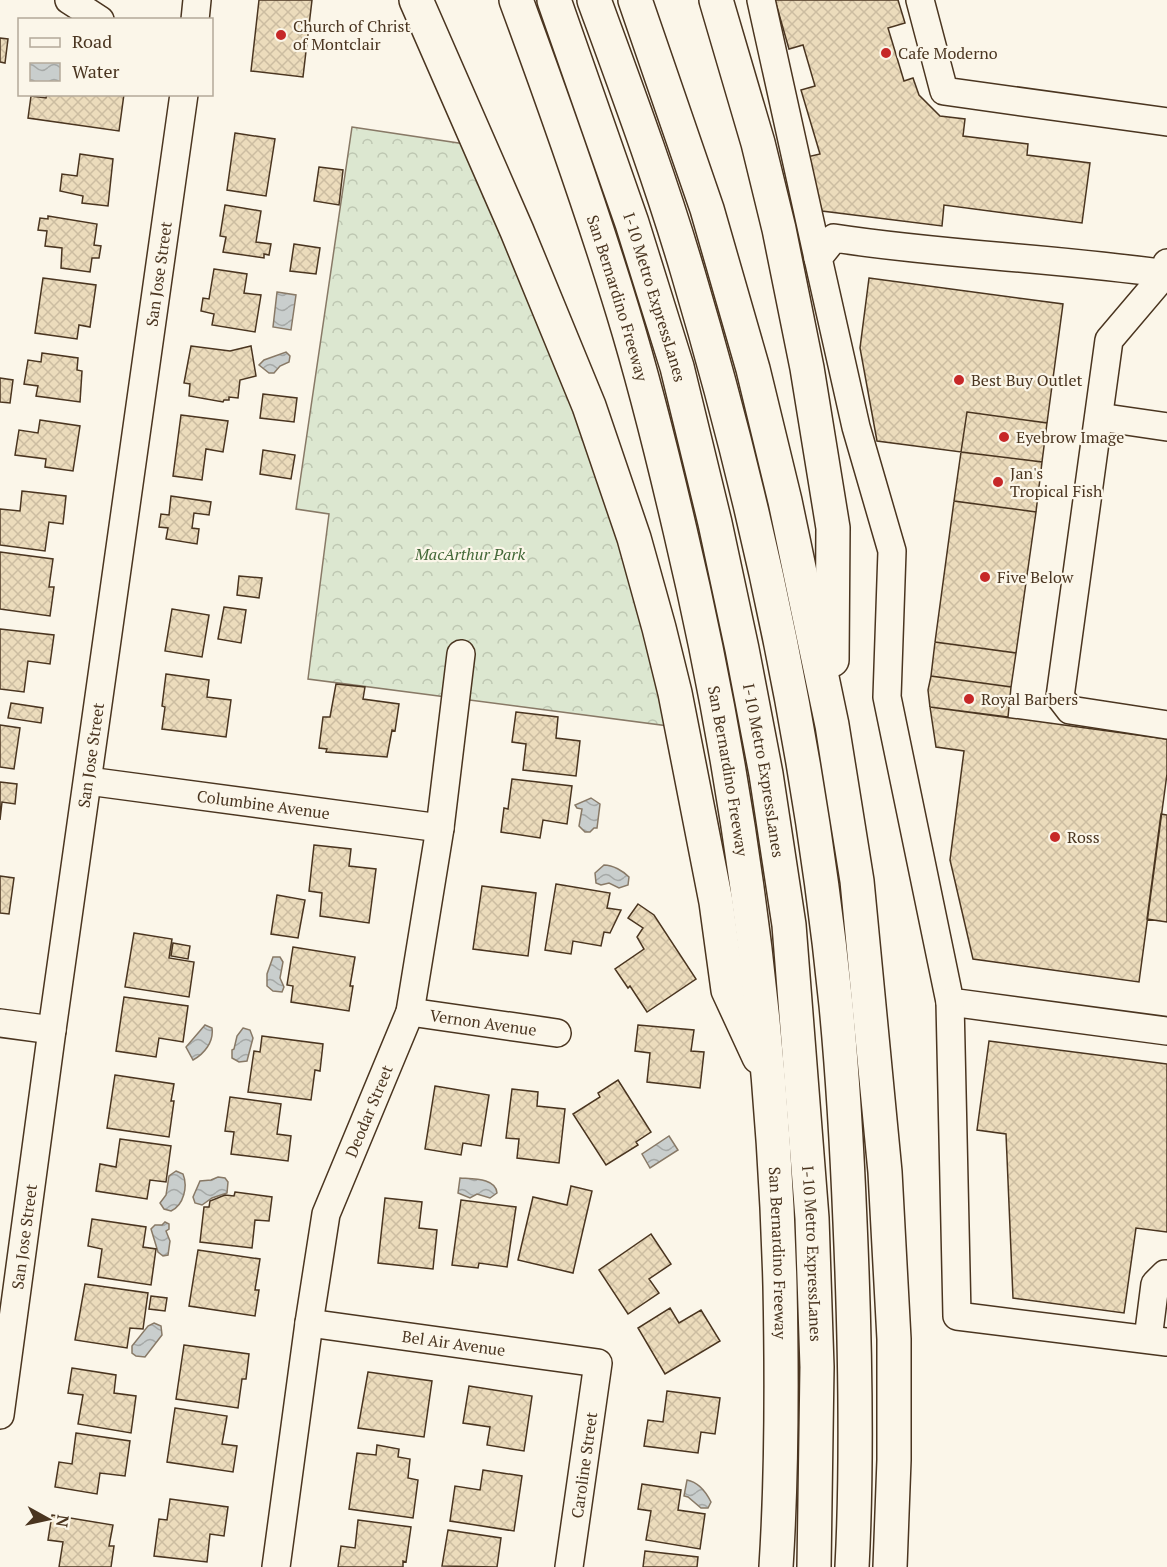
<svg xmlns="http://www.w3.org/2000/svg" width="1167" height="1567" font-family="'PT Serif',serif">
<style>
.forest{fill:url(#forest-crowns);stroke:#887966;stroke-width:1.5}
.water{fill:url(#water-waves);stroke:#887966;stroke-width:1.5}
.building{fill:url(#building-cross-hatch);stroke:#4a3520;stroke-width:1.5}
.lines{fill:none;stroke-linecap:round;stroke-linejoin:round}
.minor-casing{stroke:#4a3520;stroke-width:30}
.highway-casing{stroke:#4a3520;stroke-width:36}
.minor{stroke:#fbf6e9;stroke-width:27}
.highway{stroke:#fbf6e9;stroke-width:33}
.poi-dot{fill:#c62828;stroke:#fbf6e9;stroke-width:2}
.labels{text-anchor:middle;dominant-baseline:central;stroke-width:4.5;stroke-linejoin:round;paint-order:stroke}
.poi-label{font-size:16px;fill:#4a3520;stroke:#fbf6e9;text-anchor:start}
.street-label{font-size:16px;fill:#4a3520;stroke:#fbf6e9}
.park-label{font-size:16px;font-style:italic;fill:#436837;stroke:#fbf6e9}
</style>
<defs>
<pattern id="forest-crowns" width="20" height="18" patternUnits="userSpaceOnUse" patternTransform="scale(1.5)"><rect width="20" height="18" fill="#dce7d0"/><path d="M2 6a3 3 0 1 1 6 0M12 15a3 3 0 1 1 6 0" fill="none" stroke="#bec7b2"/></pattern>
<pattern id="water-waves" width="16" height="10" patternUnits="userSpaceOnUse" patternTransform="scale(1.5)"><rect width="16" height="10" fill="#c9cecd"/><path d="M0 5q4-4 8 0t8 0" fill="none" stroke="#a5a8a6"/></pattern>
<pattern id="building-cross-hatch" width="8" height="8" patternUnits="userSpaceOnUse" patternTransform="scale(1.5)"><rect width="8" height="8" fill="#ecdcbc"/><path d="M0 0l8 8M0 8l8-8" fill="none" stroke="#ccbda1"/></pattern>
</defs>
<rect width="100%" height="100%" fill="#fbf6e9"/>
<path class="forest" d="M352 127 465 144 579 422 624 558 669 726 308 679 329 514 296 509Z"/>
<path class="water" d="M277 292 296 295 291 330 273 327Z
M286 352 290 356 289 362 280 366 274 373H269L259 365 264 360Z
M591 798 600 804 597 828H594L590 832H585L579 826 582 809 577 808 575 805Z
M604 865C613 865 623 871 629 877L628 885 619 888 609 883 601 885 596 883 595 873Z
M273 957H280L283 962 280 978 284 987 282 992 273 991 267 986V974Z
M205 1025 212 1028C214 1042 204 1054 193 1060L186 1047Z
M243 1028 250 1030 253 1038 247 1061 239 1062 232 1058V1050L234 1049 237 1036Z
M669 1136 678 1150 650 1168 642 1154Z
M176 1171 183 1174C188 1186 184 1205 171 1211L164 1209 160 1203 166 1195 169 1176Z
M218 1177 225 1178 228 1182 227 1193 212 1198 202 1205 195 1203 193 1197 200 1181 211 1180Z
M460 1178C473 1179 496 1178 497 1193L490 1198 477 1194 470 1198 458 1193Z
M165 1222 169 1224V1229L166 1231 170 1241 168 1255 163 1256 158 1252 151 1229 155 1225H162Z
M154 1323 161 1326 162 1335 145 1357 136 1356 132 1353V1346L148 1326Z
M687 1480C698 1482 706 1492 711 1502L708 1508H701L688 1497 684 1496Z"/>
<path class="building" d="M259 0H312L303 77 251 71Z
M775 0H898L905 23 888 28 904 81 913 78 919 95 940 116 965 119 963 136 1028 144 1027 155 1090 163 1082 223 944 205 942 226 822 211 807 157 820 154 801 90 815 86 803 45 789 49Z
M0 38 8 39 5 63 0 62Z
M47 94H124L119 131 28 118 31 96 46 98Z
M235 133 275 139 266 196 227 190Z
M80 154 113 159 108 206 82 203 83 196 60 191 62 174 77 176Z
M319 167 343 170 339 205 314 201Z
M225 205 261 211 256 242 271 244 269 255 264 254V258L223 252 226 237 220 236Z
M48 216 97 224 94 245 101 246 99 258H92L90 272 61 268 62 248 45 246 47 231 38 230 40 218 48 219Z
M294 244 320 248 316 274 290 271Z
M214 269 247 274 244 293 261 295 255 332 212 325 214 314 201 311 203 298 209 299Z
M43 278 96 285 90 327 79 325 77 339 35 333Z
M869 278 1063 304 1047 423 967 412 961 452 877 441 860 348Z
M191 346 230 351 251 346 256 376 240 380 238 398 229 397V400H224L223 402 189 396 190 384 184 383Z
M42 353 78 358 77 370 82 371 80 402 36 396 38 386 24 384 28 360 41 362Z
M0 378 13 380 10 403 0 402Z
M263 394 297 398 294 422 260 418Z
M967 412 1047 423 1042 462 961 452Z
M181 415 228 421 223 452 206 449 202 480 173 476Z
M40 420 80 426 73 471 45 467 46 459 15 455 19 430 38 433Z
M263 450 295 455 291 479 260 474Z
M961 452 1042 462 1036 512 954 501Z
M22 491 66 496 63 524 49 522 45 551 0 545V509L20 511Z
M171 496 211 502 209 515 194 513 192 528 199 529 197 544 166 539 168 528 159 527 161 514 169 515Z
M954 501 1036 512 1016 653 935 642Z
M0 552 53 559 49 587H54L50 616 0 609Z
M239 576 262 578 259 598 237 595Z
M224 607 246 610 241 643 218 639Z
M172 609 209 615 202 657 165 651Z
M0 629 54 635 50 664 28 661 24 692 0 689Z
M935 642 1016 653 1011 687 931 676Z
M166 674 209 680 207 697 231 700 226 737 162 729 165 707 162 706Z
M931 676 1011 687 1008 717 930 707 928 690Z
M336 684 365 687 363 699 399 704 395 731 392 730 387 757 326 752 327 749 319 748 323 717H330Z
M11 703 43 708 41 723 8 718Z
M930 707 1167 739V774L1139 982 973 959 950 860 964 751 936 747Z
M516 712 558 717 556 738 580 741 576 776 523 770 526 744 512 742Z
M0 725 20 728 14 769 0 767Z
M512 779 572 786 567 824 543 820 540 838 501 832 504 808 508 809Z
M0 782 17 784 15 804 2 802 0 820Z
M1161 814 1167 815V922L1147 919Z
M314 845 351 849 349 866 376 869 369 923 320 916 322 893 309 891Z
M0 876 14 878 9 914 0 913Z
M556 884 610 893 607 908 621 910 610 933 604 932 601 946 573 941 571 954 545 950Z
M482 886 536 893 528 956 473 949Z
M277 895 305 900 298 938 271 934Z
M638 904 654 915 696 979 647 1012 630 986 628 988 615 969 644 949 637 937 643 928 628 918Z
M134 933 172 939 169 958 194 962 189 997 125 987Z
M173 943 190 946 188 959 171 956Z
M293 947 355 957 350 986H353L349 1011 291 1002 293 986 287 985Z
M124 997 188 1006 183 1042 159 1038 156 1057 116 1051Z
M638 1025 694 1030 691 1051 704 1052 700 1088 647 1082 650 1053 635 1051Z
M262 1036 323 1044 320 1071 315 1070 311 1100 248 1092 254 1051 260 1052Z
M989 1041 1167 1064V1232L1136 1228 1124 1313 1013 1298 1006 1134 977 1130Z
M115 1075 174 1084 171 1101H174L169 1137 107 1128Z
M618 1080 651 1132 636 1142 638 1145 606 1165 573 1114 600 1097 598 1093Z
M435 1086 489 1095 481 1146 463 1143 461 1155 425 1149Z
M512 1089 538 1092 537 1106 565 1109 559 1163 517 1158 519 1139 506 1138Z
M230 1097 281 1104 277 1134 291 1136 288 1161 231 1154 234 1132 225 1131Z
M120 1139 171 1146 166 1182 150 1180 147 1199 96 1191 100 1164 116 1167Z
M571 1186 592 1191 573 1273 518 1260 533 1197 567 1205Z
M235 1192 272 1197 269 1221 255 1220 252 1248 200 1242 204 1207H209L210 1201 225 1195 234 1196Z
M385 1198 422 1202 419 1228 437 1230 433 1269 378 1263Z
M461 1200 516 1207 507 1267 479 1263 478 1268 452 1265Z
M92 1219 146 1227 143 1247 156 1249 151 1285 98 1277 102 1249 88 1246Z
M651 1234 671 1264 649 1279 659 1293 628 1314 599 1270Z
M198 1250 260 1259 255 1290H259L255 1316 189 1306Z
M85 1284 148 1293 143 1329 130 1328 127 1348 75 1340Z
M151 1296 167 1298 165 1311 149 1309Z
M670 1308 679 1323 701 1310 720 1341 665 1374 638 1328Z
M184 1345 249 1354 246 1379H242L238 1408 176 1399Z
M72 1368 116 1375 114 1393 136 1396 131 1433 78 1424 83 1395 68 1393Z
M368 1372 432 1381 424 1437 358 1428Z
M469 1386 532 1396 524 1451 487 1445 490 1427 463 1423Z
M667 1391 720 1398 715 1434 701 1432 698 1453 644 1446 648 1420 663 1422Z
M175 1408 227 1416 222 1444 237 1446 233 1472 167 1462Z
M76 1433 130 1441 125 1476 100 1473 97 1494 55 1487 59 1462 72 1464Z
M377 1445 399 1449 398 1457 410 1459 408 1478 418 1480 413 1518 349 1509 357 1453 376 1455Z
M483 1470 522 1476 514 1531 450 1521 455 1486 480 1490Z
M642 1484 681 1490 678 1510 705 1514 700 1549 646 1540 651 1511 638 1509Z
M170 1499 228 1507 224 1536 210 1534 207 1562 154 1556 159 1519 167 1520Z
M52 1515 113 1525 109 1546H114L111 1567H59L63 1542 48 1540Z
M358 1520 411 1527 406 1562 403 1561V1567H338L341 1546 355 1548Z
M448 1530 501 1538 497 1567 442 1566Z
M645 1551 698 1557 697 1567H643Z"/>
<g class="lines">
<defs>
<g id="minor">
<path d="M69 0 100 20"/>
<path d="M761 0 818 258"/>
<path d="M920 0 944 91 1167 122"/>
<path d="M195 20 197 0"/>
<path d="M1167 263 1165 274 1109 340 1060 697 1070 710 1167 725"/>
<path d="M1167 274C1056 258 944 255 834 238L818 258 856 427 892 551 887 697 950 1002 1167 1031"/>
<path d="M1099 417 1167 427"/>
<path id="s1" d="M88 781 440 828"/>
<path d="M950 1002 957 1316 1167 1342"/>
<path id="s2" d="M410 1012 557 1033"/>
<path d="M0 1023 52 1030"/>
<path id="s3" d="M309 1323 598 1363 569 1567"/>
<path d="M1148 1339 1155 1284 1165 1274H1167"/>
<path id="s4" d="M0 1415 52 1030 184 94"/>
<path id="s5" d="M276 1567 309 1323 326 1214 410 1012 440 828 461 654"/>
</g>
<g id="highway">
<path d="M416 0 517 231 589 406 634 538 659 628 675 693 716 902 728 990 759 1057"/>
<path id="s6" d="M516 0C554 103 591 207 623 312 645 384 663 457 680 530 739 779 773 1029 780 1286 782 1380 782 1473 776 1567"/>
<path id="s7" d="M554 0 632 223 677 367 715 523 742 649 766 774 789 925 812 1218 817 1367 814 1567"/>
<path d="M594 0C627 90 661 181 688 273 759 512 811 758 836 1005 843 1077 847 1149 850 1222 855 1336 858 1452 852 1567"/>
<path d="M635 0 707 209 753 369 785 501 832 725 857 881 885 1172 894 1339V1460L890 1567"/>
<path d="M716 0 758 143 779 229 807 368 833 528 832 660"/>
</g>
</defs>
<use href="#minor" class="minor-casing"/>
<use href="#highway" class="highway-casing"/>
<use href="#minor" class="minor"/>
<use href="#highway" class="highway"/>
</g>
<g class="poi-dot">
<circle cx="281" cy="35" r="6"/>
<circle cx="886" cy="53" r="6"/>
<circle cx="959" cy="380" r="6"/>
<circle cx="1004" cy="437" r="6"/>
<circle cx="998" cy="482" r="6"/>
<circle cx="985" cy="577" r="6"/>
<circle cx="969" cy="699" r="6"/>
<circle cx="1055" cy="837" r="6"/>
</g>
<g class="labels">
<g class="poi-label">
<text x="293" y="26">Church of Christ<tspan x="293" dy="18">of Montclair</tspan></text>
<text x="898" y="53">Cafe Moderno</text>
<text x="971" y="380">Best Buy Outlet</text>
<text x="1016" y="437">Eyebrow Image</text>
<text x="1010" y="473">Jan's<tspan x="1010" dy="18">Tropical Fish</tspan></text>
<text x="997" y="577">Five Below</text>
<text x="981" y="699">Royal Barbers</text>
<text x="1067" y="837">Ross</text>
</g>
<g class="street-label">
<text stroke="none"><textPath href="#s4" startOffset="1152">San Jose Street</textPath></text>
<text stroke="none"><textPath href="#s7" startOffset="314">I-10 Metro ExpressLanes</textPath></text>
<text stroke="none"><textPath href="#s6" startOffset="315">San Bernardino Freeway</textPath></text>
<text stroke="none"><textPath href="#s4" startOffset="666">San Jose Street</textPath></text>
<text stroke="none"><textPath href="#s6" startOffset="801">San Bernardino Freeway</textPath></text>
<text stroke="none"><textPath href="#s7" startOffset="800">I-10 Metro ExpressLanes</textPath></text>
<text stroke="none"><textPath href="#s1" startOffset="177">Columbine Avenue</textPath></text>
<text stroke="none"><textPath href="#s2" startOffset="74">Vernon Avenue</textPath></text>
<text stroke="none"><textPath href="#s5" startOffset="468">Deodar Street</textPath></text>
<text stroke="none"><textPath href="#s4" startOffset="180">San Jose Street</textPath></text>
<text stroke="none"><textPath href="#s6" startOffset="1286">San Bernardino Freeway</textPath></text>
<text stroke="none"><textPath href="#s7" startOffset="1286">I-10 Metro ExpressLanes</textPath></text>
<text stroke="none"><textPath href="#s3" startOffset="146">Bel Air Avenue</textPath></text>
<text transform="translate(584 1465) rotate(-82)">Caroline Street</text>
</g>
<g class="park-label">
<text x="470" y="554">MacArthur Park</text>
</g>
</g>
<rect x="18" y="18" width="195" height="78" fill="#fbf6e9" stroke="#b4a999" stroke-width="1.5"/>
<rect x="30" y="38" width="30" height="9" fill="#fbf6e9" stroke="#b4a999" stroke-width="1.5"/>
<text x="72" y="48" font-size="18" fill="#4a3520">Road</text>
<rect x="30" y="63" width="30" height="18" fill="url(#water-waves)" stroke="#b4a999" stroke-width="1.5"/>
<text x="72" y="78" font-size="18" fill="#4a3520">Water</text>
<g transform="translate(48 1519) rotate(98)" stroke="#fbf6e9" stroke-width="4.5" paint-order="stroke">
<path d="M0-4.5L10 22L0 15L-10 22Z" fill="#4a3520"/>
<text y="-9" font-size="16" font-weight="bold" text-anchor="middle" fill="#4a3520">N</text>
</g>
</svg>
